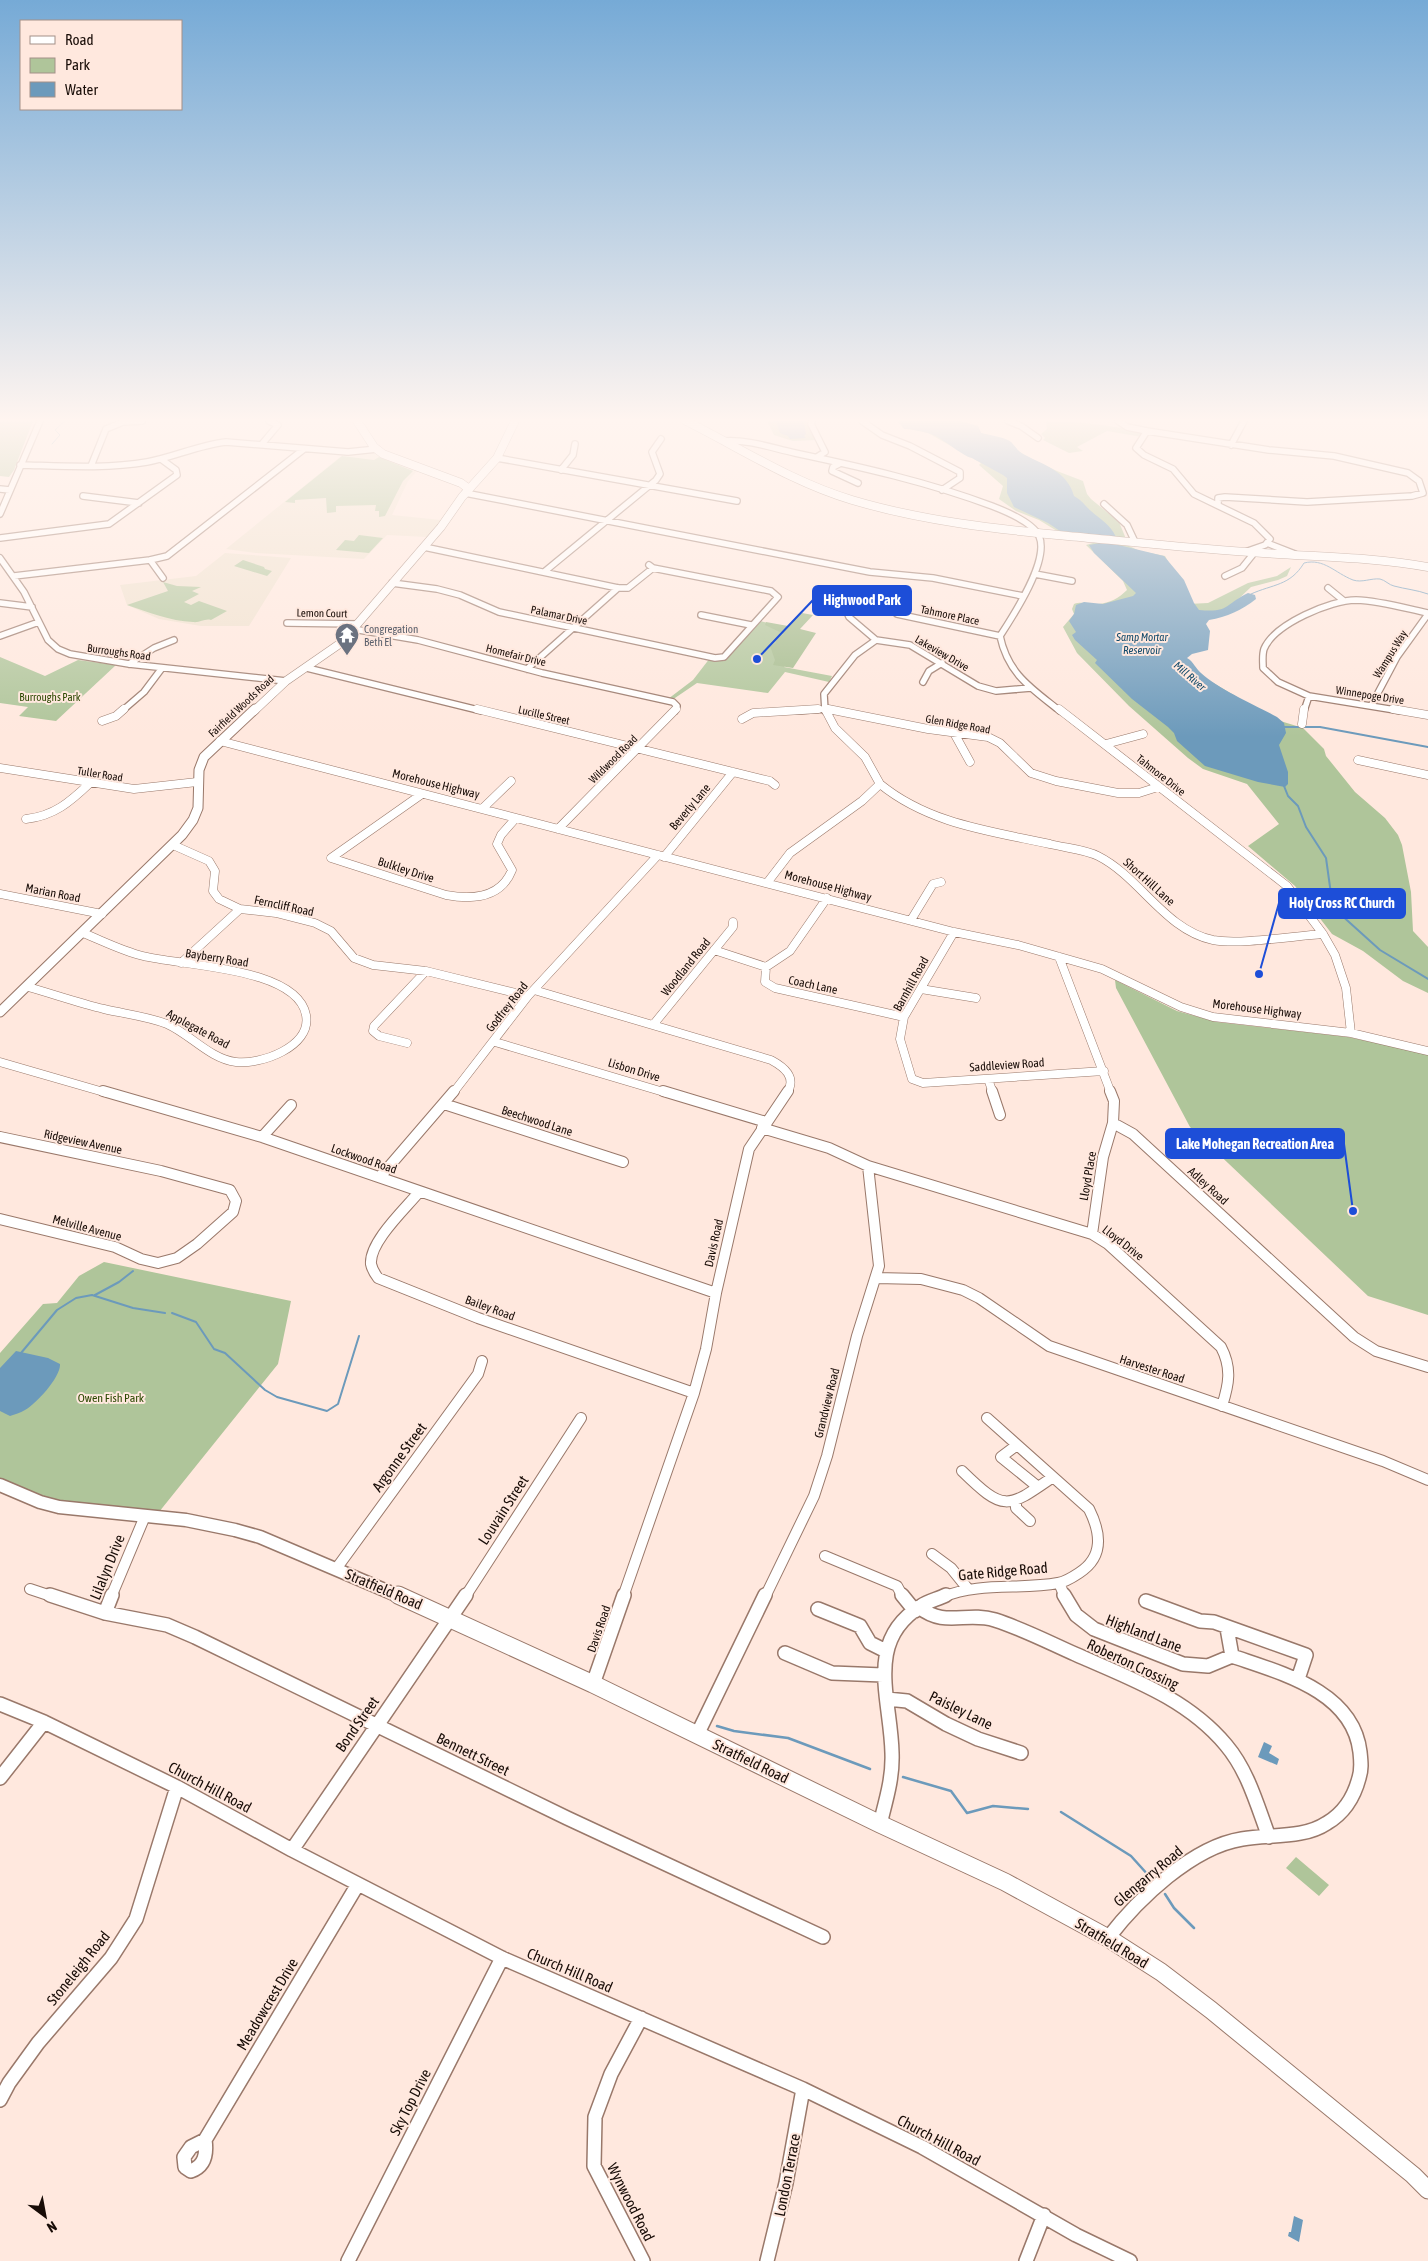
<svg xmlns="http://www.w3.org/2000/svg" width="1428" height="2261" font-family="'Asap Condensed',sans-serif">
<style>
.education{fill:#f0e1ce}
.green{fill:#afc59a}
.forest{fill:#a3bb8c}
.water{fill:#6c9abb}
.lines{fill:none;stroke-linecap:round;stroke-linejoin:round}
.stream-far2{stroke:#6c9abb;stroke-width:1}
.stream-far1{stroke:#6c9abb;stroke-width:2}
.stream{stroke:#6c9abb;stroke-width:2.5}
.minor-far3-casing{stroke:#99786a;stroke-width:8}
.minor-far2-casing{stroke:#99786a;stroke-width:9}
.minor-far1-casing{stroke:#99786a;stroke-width:12}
.minor-casing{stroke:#99786a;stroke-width:16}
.major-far3-casing{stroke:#99786a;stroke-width:9}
.major-far2-casing{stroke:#99786a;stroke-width:11}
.major-far1-casing{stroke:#99786a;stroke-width:15}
.major-casing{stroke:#99786a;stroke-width:19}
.minor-far3{stroke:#fff;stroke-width:5.5}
.minor-far2{stroke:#fff;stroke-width:8}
.minor-far1{stroke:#fff;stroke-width:10}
.minor{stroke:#fff;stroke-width:13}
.major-far3{stroke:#fff;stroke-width:8}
.major-far2{stroke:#fff;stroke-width:9}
.major-far1{stroke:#fff;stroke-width:12}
.major{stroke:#fff;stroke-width:17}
.labels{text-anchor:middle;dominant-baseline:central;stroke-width:4;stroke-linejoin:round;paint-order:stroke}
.far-street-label{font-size:11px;fill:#180c07;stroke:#ffe8de}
.far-worship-label{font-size:11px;fill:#5b616d;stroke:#ffe8de;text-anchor:start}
.far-water-label{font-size:11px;font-style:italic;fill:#104869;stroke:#ffe8de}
.far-park-label{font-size:11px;fill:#2b4700;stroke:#ffe8de}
.street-label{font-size:12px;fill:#180c07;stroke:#ffe8de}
.park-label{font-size:12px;fill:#2b4700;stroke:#ffe8de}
.near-street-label{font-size:15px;fill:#180c07;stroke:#ffe8de}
.leader{fill:none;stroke:#1d4ed8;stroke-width:2}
.callout-dot{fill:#1d4ed8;stroke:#ffe8de;stroke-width:2}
.callout{fill:#1d4ed8;stroke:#1d4ed8;stroke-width:2}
.callout-label{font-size:14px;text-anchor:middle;font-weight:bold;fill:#fff}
</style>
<rect width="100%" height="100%" fill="#ffe8de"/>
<path class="education" d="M346 452H373L380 457 418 470 408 481 392 515 441 520 427 537 387 535 364 559 256 553 226 549Z
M225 553 291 558 249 626H201L159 619 127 605 120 585 196 576Z"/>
<path class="green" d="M0 421H33L14 470 9 477 0 476Z
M767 421H809L816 440 793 441 774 435Z
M960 421 978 426 981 433 1011 442 1017 450 1026 456 1057 471 1083 481 1087 494 1091 499 1119 522 1129 546 1140 551 1165 556 1169 563V570L1188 604 1208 603 1248 583 1277 576 1291 567 1287 576 1278 580 1251 587 1230 607 1199 617 1173 659 1274 719 1303 728 1324 749 1326 756 1355 792 1385 818 1398 835 1402 845 1411 892 1413 931 1428 947V993L1403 981 1363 951 1332 934 1295 886 1248 846 1279 824 1247 784 1203 769 1188 758 1129 706 1077 653 1063 627 1074 614 1072 609 1074 604C1083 601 1090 605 1098 604 1110 603 1119 598 1127 590L1123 581 1086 545 1100 541V534L1057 531 1039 520 1016 511 999 499 1003 486 979 465 981 463 928 433 904 428Z
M1046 421C1077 421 1110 425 1140 432L1142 437 1107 431 1077 447 1083 451 1069 453 1043 440 1045 438 1041 434 1047 429Z
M342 456 374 460 379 457 413 471 403 481 385 516 379 517V511H375L376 505 336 506V512L327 513 326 498 295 500V503L285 502Z
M359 535 383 538 369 553 336 550 345 540 354 541Z
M243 560 264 567 265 569 272 571 267 576 234 566Z
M163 582 177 586 201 587 192 591 199 594 184 602 191 605 199 601 227 611 211 620C205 618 200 623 193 622 170 621 148 612 127 605L168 591Z
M760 621 810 634 784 667 832 676 829 682 785 672 768 693 697 683 672 700 668 699 693 680 710 658 723 661Z
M0 657 45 676 78 660 116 665 56 721 19 716 28 707 0 703Z
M1115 980 1177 1011 1217 1022 1348 1037 1428 1054V1315L1368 1296 1190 1127 1116 988Z
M104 1262 291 1301 278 1364 159 1512 57 1501 36 1495 0 1478V1353L43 1304 57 1303 79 1276Z
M1296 1857 1329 1885 1319 1896 1286 1868Z"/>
<path class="forest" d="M802 613 813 615 800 629 816 633 793 668 773 665 775 660 770 646 776 643 775 639 784 634 765 625 766 622 788 626Z"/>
<path class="water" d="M772 421H805L804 424 806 434 804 436 806 438 790 439 788 436 780 433 776 422Z
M898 421H960L978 426 981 433C989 435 1005 437 1011 442 1017 448 1017 451 1025 455 1044 465 1068 472 1074 496 1084 502 1084 505 1091 511 1101 520 1110 524 1116 537L1060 531 1048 523 1014 507 1007 493V478L1003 475 972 458C963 457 941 436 928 433 921 431 911 429 904 429Z
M1106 542 1164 556 1184 580 1194 603 1199 610C1230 613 1225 604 1248 593L1255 595 1256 599C1242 610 1227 617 1209 620L1206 624 1210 631 1208 650 1192 654 1187 658C1194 662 1195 668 1201 673 1218 689 1255 705 1277 717L1284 723 1286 733 1279 745 1288 772V784L1285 787 1258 782 1205 766 1177 741 1174 733 1168 727 1132 699 1095 663 1097 660 1075 640 1072 635 1076 632 1069 621 1074 614 1076 605 1084 602 1103 604 1133 596 1136 593 1094 553 1089 545Z
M16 1351 48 1358 60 1364C61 1377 36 1404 25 1410 20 1413 15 1414 10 1416L0 1411V1368Z
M1264 1742 1272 1746 1269 1753 1279 1759 1277 1765 1258 1757Z
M1294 2216 1303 2220 1299 2242 1288 2236 1289 2232H1291Z"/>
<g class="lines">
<path class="stream-far2" d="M52 444 60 435 55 430 65 421
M1251 594C1273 584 1290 586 1304 563 1324 558 1335 573 1353 580 1362 583 1371 578 1380 579 1385 580 1389 585 1394 586 1405 589 1417 590 1428 594"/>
<path class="stream-far1" d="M1282 727H1320L1428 747
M1284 786 1288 796 1298 806 1306 827 1326 858 1331 894 1339 913 1380 950 1428 979
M95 1295 119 1282 133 1271
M172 1313 196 1322 214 1349 225 1353 265 1390 277 1397 327 1411 338 1404 359 1336
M21 1353 57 1310 76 1298 92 1295 133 1308 165 1313"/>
<path class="stream" d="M717 1726 734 1731 788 1738 870 1769
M903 1777 951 1791 967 1813 993 1806 1028 1809
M1061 1812 1131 1856 1149 1876
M1165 1894 1174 1908 1194 1928"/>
<defs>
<path id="minor-far3" d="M812 421 811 424 825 452 817 457
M862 421 882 435 910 446 960 472V478L942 490
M1008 421 1021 426 1038 438
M1118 421 1127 427 1147 431 1269 450 1334 456 1408 473 1419 481 1423 493 1412 496 1307 502 1225 497 1218 498V504
M1147 431 1136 448 1144 455 1173 469 1194 494 1254 523 1270 539 1265 545 1245 552
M724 441C747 439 772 448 795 453 861 467 928 482 992 506 1005 511 1033 523 1039 536 1050 560 1013 616 1000 636 1008 674 1031 688 1060 711
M262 444 278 425 269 421
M1231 445 1244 421
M497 458 737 501
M839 464 833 467 832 471 858 483
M20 465C62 466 106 469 147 462 174 457 199 445 226 442L348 452 377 449
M91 466 106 429 123 422 142 421
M561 470 573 455 575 444
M0 489 10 490
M465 493 870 572 933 578 1023 596
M83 496 139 503
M1104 504 1127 525 1135 542
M0 514 40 421
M0 538 109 524 177 475 176 470 161 459
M1267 543 1295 554
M424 547 618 588H628L653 568
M0 558 24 592 48 640 58 649 70 654 129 664 286 681
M150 560 163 578
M544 572 656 480 660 474 652 452 661 439
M1035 574 1072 581
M14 576 150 560 167 556 304 449
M1225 576 1242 568 1254 553
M392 583 437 589 460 595 499 612 715 658 724 657 778 597 771 591 653 568 649 565
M1328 588 1344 601
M0 603 32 607
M846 610 849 617 876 640
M897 614 1000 636
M701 615 751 625
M287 623 358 624
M353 629 418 640 542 673 673 702 677 706 675 711
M0 636 39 622
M129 664 154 648 174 640
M307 668 482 711
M527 669 618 588
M923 682 929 671 942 663
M1371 706 1397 657 1428 614
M122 711 144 692 162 668
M795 711 826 709 835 711
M825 711 824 694 855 655 876 640 910 645 978 686 996 691 1031 688
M1304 711 1309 696
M1401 711 1309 696 1278 682 1263 668C1263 662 1262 655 1264 649 1274 624 1331 600 1356 600 1381 601 1404 608 1428 613"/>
<path id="minor-far2" d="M477 709 770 781 775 785
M828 709 928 729 988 737 1000 743 1031 773 1056 781 1118 793H1139L1158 787
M1059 709 1287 886 1323 934 1335 955 1346 988 1351 1033
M1393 709 1428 715
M742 719 753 713 818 709
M102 721 116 716 124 709
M1302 724 1304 709
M954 733 970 762
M220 741 954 932 1018 945 1102 969 1181 1007 1213 1017 1351 1033 1428 1051
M1106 744 1143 734
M1358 760 1428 775
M0 768 134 789 197 782
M880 784C929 824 990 831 1050 844 1065 848 1084 849 1098 856 1140 877 1165 930 1213 940 1240 945 1293 936 1323 934
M422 794 331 858 446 895C473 900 501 898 512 870L497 844 501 835 515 819
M482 809 511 781
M26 819C54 816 70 802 90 783
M558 829 676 709
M173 845 209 861 215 871 213 891 219 899 240 909 276 913 315 923 331 931 354 958 373 965 426 971 528 996
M664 857 733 772
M767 883 790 853 862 801 880 784 865 757 835 728 825 709
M0 894 102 914
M827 898 790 951 766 967 765 982 775 988 904 1017
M911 920 933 884 941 882
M954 932 904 1017 900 1039 912 1079 923 1083 1104 1071
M714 950 766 967
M1059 957 1111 1093
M181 963 240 909
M28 987C53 994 79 1003 104 1009 125 1014 146 1016 167 1024 190 1034 210 1059 236 1062 260 1065 312 1047 306 1015 297 967 182 966 143 956 122 951 103 941 83 933
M921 989 976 998
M534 990 771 1060C784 1067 797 1077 787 1093
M653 1025 733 927V922
M495 1042 667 1093
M407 1043 379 1036 373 1031 374 1026 426 971
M0 1062 107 1093
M988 1079 993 1093
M453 1093 528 996 658 855"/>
<path id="minor-far1" d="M103 1091 262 1137 716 1293
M663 1091 766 1122
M992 1091 1000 1115
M1110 1091 1114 1101 1113 1123 1133 1134 1354 1337 1376 1351 1428 1367
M444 1104 623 1162
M762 1128 829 1148 868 1166 1092 1234 1108 1244 1221 1347C1232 1368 1229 1384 1222 1406
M0 1137 161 1171 230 1190 236 1201 233 1212 197 1244 177 1258 158 1263 141 1259 115 1247 0 1219
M262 1137 291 1105
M380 1177 454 1091
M419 1192C406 1208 369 1242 371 1264 372 1269 375 1274 378 1278L478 1318 694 1393
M1092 1234 1103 1157 1113 1123
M876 1278 921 1279 963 1290 979 1298 1049 1346 1383 1461 1428 1480
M1017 1445 1001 1457 1038 1487
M962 1471C1004 1512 1007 1509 1053 1477
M1016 1501V1508L1030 1521
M932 1554 951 1568 968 1589
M825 1556 897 1586 903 1597
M336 1569 478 1374 482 1361
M1059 1583 1065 1597
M30 1589 54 1597
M111 1597 145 1516
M465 1597 581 1418
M623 1597 694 1393 706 1349 716 1293 749 1149 788 1091
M765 1597 814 1496 827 1456 857 1336 879 1266 868 1166
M943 1597C979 1582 1021 1590 1058 1583 1065 1582 1073 1577 1079 1573 1104 1557 1101 1533 1089 1509L987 1418"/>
<path id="minor" d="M50 1595 105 1613 167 1625 195 1637 567 1818 823 1937
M902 1595 915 1611
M1064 1595 1076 1615 1094 1629 1183 1664 1208 1666 1232 1656C1281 1673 1353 1691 1360 1752 1361 1762 1362 1769 1359 1778 1354 1797 1344 1813 1327 1823 1303 1839 1270 1834 1242 1839 1192 1847 1138 1899 1108 1938
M1146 1601 1200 1621 1214 1622 1306 1655 1298 1679
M919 1607C945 1628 966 1611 995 1620 1023 1629 1048 1642 1075 1654 1129 1678 1187 1698 1226 1745 1248 1771 1257 1805 1269 1837
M818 1609 860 1626 870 1643 886 1651
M105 1613 112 1595
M1227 1628 1232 1656
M785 1653 832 1673 883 1675
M593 1684 624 1595
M887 1699 907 1701 946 1724 978 1739 1021 1753
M0 1704 44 1722 177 1787 292 1850 502 1958 803 2089 922 2147 1076 2235 1130 2261
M697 1735 765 1595
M0 1778 44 1722
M880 1824C886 1800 893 1778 892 1753 891 1699 864 1641 921 1606 928 1601 938 1599 946 1595
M292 1850 466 1595
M641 2018 611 2074 595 2117 594 2166 643 2261
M0 2100 9 2083 38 2043 111 1958 136 1919 177 1787
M205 2140C207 2154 205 2166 191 2171L185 2167 184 2157 191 2147Z
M205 2140 358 1884
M348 2261 502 1958
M767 2261 786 2183 803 2089
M1026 2261 1044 2215"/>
<path id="major-far3" d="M357 421 374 447 383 454 461 483 469 489
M686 421C742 449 792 482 852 500 923 521 995 529 1068 536 1133 542 1198 549 1263 553 1319 557 1373 557 1428 567
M254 711 286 681 338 645 353 629 441 527 462 497 497 458 515 421"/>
<path id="major-far2" d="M0 1012 182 835 193 820 198 808 199 770 204 757 255 709"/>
<path id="major-far1" d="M0 1485 40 1502 59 1507 186 1520 235 1530 260 1537 401 1597"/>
<path id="major" d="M398 1595 593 1684 880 1824 1005 1882 1108 1938 1161 1972 1211 2010 1413 2175 1428 2190"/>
</defs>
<use href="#minor-far3" class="minor-far3-casing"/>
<use href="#minor-far2" class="minor-far2-casing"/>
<use href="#minor-far1" class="minor-far1-casing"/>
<use href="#minor" class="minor-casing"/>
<use href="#major-far3" class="major-far3-casing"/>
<use href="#major-far2" class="major-far2-casing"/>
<use href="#major-far1" class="major-far1-casing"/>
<use href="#major" class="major-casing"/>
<use href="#minor-far3" class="minor-far3"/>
<use href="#minor-far2" class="minor-far2"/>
<use href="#minor-far1" class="minor-far1"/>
<use href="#minor" class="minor"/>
<use href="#major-far3" class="major-far3"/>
<use href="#major-far2" class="major-far2"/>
<use href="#major-far1" class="major-far1"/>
<use href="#major" class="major"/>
</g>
<linearGradient id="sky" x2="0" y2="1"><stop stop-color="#76aad6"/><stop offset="0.57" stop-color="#fff5f0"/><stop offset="1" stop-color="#fff5f0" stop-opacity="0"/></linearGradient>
<rect width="1428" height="737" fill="url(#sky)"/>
<defs>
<symbol id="temple-pin" viewBox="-11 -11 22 30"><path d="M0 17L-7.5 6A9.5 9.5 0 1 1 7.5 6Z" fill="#6b7280" stroke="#ffe8de"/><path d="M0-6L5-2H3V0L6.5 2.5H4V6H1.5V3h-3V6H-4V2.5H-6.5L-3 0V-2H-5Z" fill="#fff"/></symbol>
</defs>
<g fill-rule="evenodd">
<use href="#temple-pin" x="333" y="621" width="28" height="38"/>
</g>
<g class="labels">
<g class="far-street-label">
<text transform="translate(322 613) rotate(1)">Lemon Court</text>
<text transform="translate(559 615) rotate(12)">Palamar Drive</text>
<text transform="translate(950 615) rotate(12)">Tahmore Place</text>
<text transform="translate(119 652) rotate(8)">Burroughs Road</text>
<text transform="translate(942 653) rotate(30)">Lakeview Drive</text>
<text transform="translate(1390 654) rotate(-58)">Wampus Way</text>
<text transform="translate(516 655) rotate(14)">Homefair Drive</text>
<text transform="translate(1370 695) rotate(9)">Winnepoge Drive</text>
<text transform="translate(241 706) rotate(-43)">Fairfield Woods Road</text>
<text transform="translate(544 715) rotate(13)">Lucille Street</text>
<text transform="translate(958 724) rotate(10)">Glen Ridge Road</text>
<text transform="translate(613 759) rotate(-45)">Wildwood Road</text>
<text transform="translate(100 774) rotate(9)">Tuller Road</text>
<text transform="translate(1161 775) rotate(38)">Tahmore Drive</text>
</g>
<g class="far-worship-label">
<text x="364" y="629">Congregation<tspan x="364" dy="13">Beth El</tspan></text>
</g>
<g class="far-water-label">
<text x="1142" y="637">Samp Mortar<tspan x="1142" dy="13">Reservoir</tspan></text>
<text transform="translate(1190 676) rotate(41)">Mill River</text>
</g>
<g class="far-park-label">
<text x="50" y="697">Burroughs Park</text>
</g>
<g class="street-label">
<text transform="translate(436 784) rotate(14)">Morehouse Highway</text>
<text transform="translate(690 807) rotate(-50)">Beverly Lane</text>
<text transform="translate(406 870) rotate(18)">Bulkley Drive</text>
<text transform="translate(1149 882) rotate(42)">Short Hill Lane</text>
<text transform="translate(828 886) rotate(15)">Morehouse Highway</text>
<text transform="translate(53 893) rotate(11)">Marian Road</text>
<text transform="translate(284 906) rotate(12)">Ferncliff Road</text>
<text transform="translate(217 958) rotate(9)">Bayberry Road</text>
<text transform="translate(686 967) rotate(-51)">Woodland Road</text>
<text transform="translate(911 984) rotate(-61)">Barnhill Road</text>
<text transform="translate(813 985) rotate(12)">Coach Lane</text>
<text transform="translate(507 1007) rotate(-52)">Godfrey Road</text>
<text transform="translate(1257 1009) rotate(7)">Morehouse Highway</text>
<text transform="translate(198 1029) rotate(28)">Applegate Road</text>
<text transform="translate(1007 1065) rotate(-4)">Saddleview Road</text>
<text transform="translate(634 1070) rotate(17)">Lisbon Drive</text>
<text transform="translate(537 1121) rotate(18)">Beechwood Lane</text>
<text transform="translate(83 1142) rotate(12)">Ridgeview Avenue</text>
<text transform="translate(364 1159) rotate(19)">Lockwood Road</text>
<text transform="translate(1088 1176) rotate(-80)">Lloyd Place</text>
<text transform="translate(1208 1186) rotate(42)">Adley Road</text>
<text transform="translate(87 1228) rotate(15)">Melville Avenue</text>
<text transform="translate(714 1243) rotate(-77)">Davis Road</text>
<text transform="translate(1123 1243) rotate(38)">Lloyd Drive</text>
<text transform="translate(490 1308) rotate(20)">Bailey Road</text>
<text transform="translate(1152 1369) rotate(18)">Harvester Road</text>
<text transform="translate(827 1403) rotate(-76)">Grandview Road</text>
<text transform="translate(599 1629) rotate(-71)">Davis Road</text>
</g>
<g class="park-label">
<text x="111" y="1398">Owen Fish Park</text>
</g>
<g class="near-street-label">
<text transform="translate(399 1457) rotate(-54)">Argonne Street</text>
<text transform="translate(503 1510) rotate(-57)">Louvain Street</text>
<text transform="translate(107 1567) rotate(-68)">Lilalyn Drive</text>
<text transform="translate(1003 1571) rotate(-5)">Gate Ridge Road</text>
<text transform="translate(384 1589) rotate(23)">Stratfield Road</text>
<text transform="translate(1144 1633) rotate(21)">Highland Lane</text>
<text transform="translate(1133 1664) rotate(25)">Roberton Crossing</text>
<text transform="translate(961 1710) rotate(26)">Paisley Lane</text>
<text transform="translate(357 1724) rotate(-55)">Bond Street</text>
<text transform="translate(473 1754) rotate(26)">Bennett Street</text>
<text transform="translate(751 1761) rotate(26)">Stratfield Road</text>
<text transform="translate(210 1787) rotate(28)">Church Hill Road</text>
<text transform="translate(1148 1876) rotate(-40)">Glengarry Road</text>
<text transform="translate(1112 1943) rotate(31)">Stratfield Road</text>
<text transform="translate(78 1968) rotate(-51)">Stoneleigh Road</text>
<text transform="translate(570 1970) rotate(23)">Church Hill Road</text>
<text transform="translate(267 2004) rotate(-59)">Meadowcrest Drive</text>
<text transform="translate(410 2102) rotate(-63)">Sky Top Drive</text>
<text transform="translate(939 2140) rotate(28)">Church Hill Road</text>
<text transform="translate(787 2175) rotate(-79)">London Terrace</text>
<text transform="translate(631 2202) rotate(63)">Wynwood Road</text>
</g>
</g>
<path class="leader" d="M757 659L813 600M1259 974L1279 903M1353 1211L1344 1144"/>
<g class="callout-dot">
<circle cx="757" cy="659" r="5"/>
<circle cx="1259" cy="974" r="5"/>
<circle cx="1353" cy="1211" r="5"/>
</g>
<g class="callout">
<rect x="813" y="586" width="98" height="29" rx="5"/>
<rect x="1279" y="889" width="126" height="29" rx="5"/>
<rect x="1166" y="1129" width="178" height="29" rx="5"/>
</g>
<g class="callout-label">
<text x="862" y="605">Highwood Park</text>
<text x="1342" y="908">Holy Cross RC Church</text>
<text x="1255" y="1149">Lake Mohegan Recreation Area</text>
</g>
<rect x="20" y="20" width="162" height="90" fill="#ffe8de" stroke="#a39088"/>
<rect x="30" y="36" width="25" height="8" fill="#ffffff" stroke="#a39088"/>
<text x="65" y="45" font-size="15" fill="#180c07">Road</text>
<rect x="30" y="58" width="25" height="15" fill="#afc59a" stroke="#a39088"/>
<text x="65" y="70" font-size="15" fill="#180c07">Park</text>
<rect x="30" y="82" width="25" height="15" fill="#6c9abb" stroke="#a39088"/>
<text x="65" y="95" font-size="15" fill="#180c07">Water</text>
<g transform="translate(45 2216) rotate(148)" stroke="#ffe8de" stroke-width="4" paint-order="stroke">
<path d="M0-4L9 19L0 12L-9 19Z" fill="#180c07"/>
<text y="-8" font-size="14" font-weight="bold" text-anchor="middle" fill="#180c07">N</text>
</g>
</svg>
